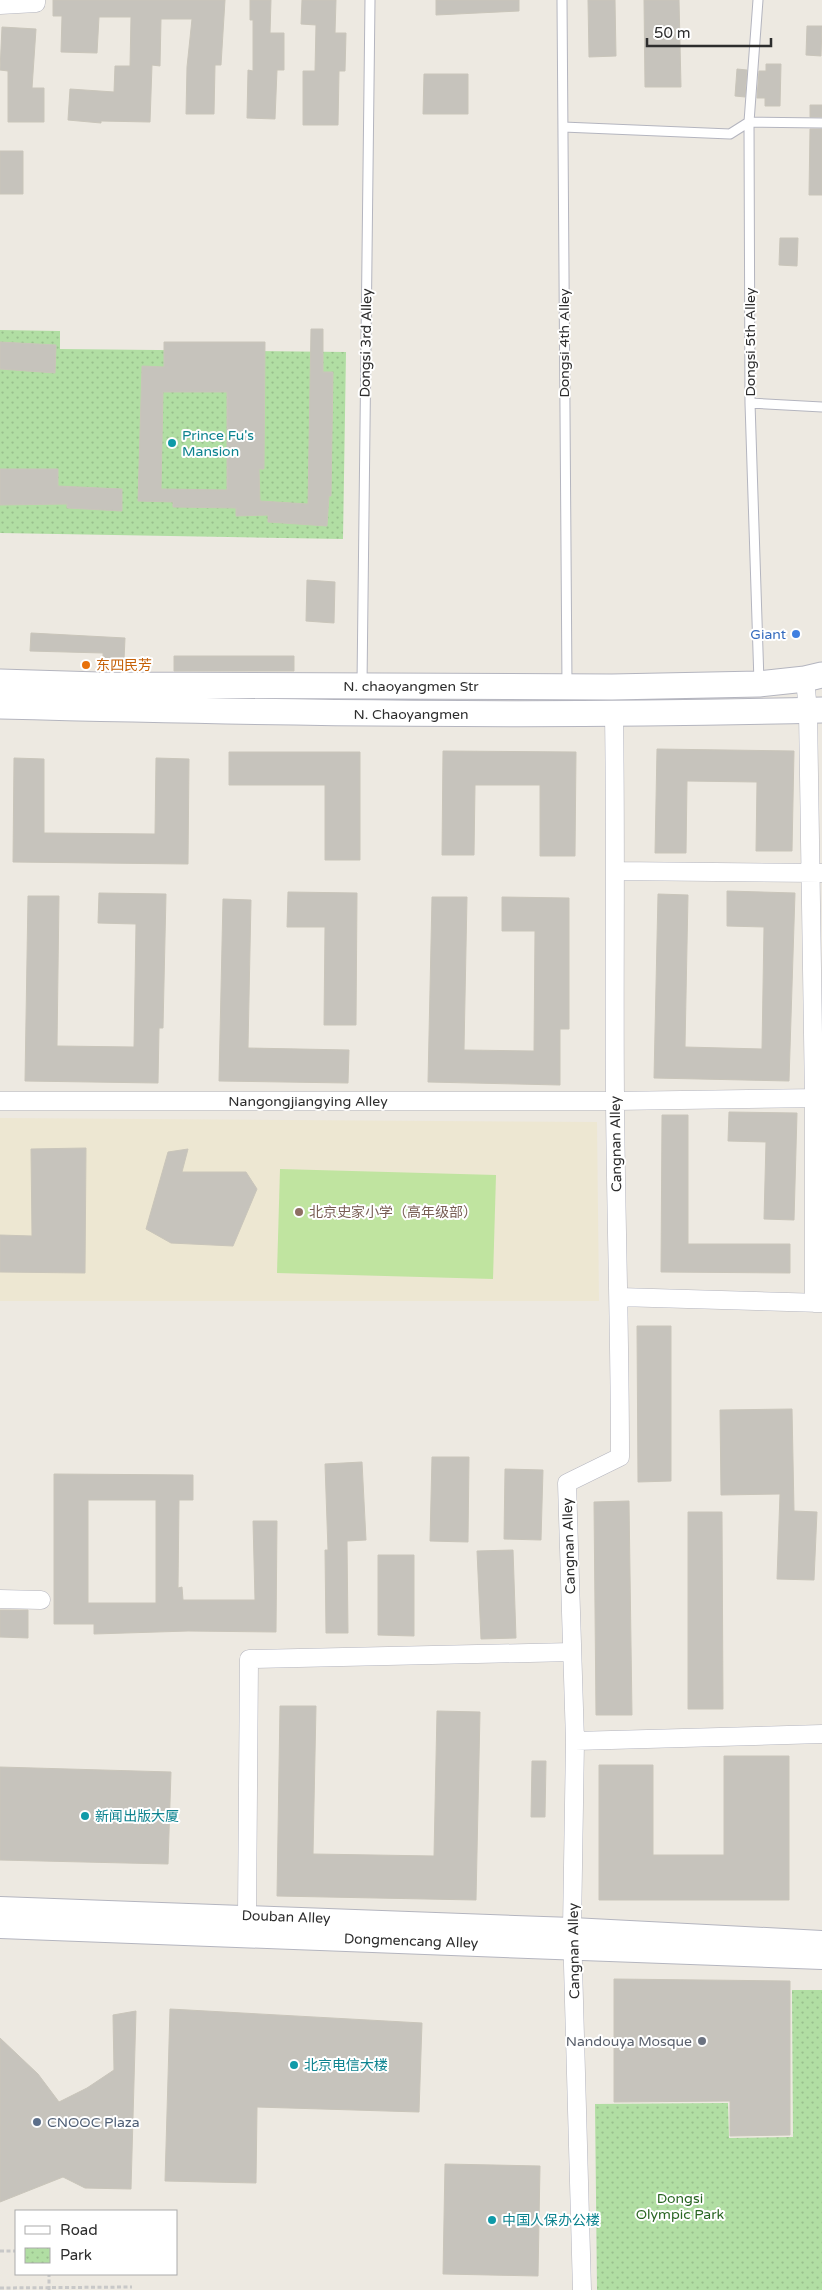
<svg xmlns="http://www.w3.org/2000/svg" width="822" height="2290" font-family="'Varela Round','Noto Sans SC',sans-serif">
<style>
.education{fill:#ede7d2}
.park{fill:url(#park-dots)}
.pitch{fill:#c0e4a0}
.building{fill:#c6c3bc;stroke:#c9c5ba;fill-rule:evenodd}
.lines{fill:none;stroke-linecap:round;stroke-linejoin:round}
.service-casing{stroke:#b4b5bf;stroke-width:11}
.minor-casing{stroke:#b4b5bf;stroke-width:19}
.tertiary-casing{stroke:#b4b5bf;stroke-width:24}
.secondary-casing{stroke:#b4b5bf;stroke-width:27}
.path{stroke:#c8c8c8;stroke-width:3;stroke-dasharray:4 2.5;stroke-linecap:butt}
.service{stroke:#fff;stroke-width:9}
.minor{stroke:#fff;stroke-width:18}
.tertiary{stroke:#fff;stroke-width:22}
.secondary{stroke:#fff;stroke-width:25}
.culture-dot{fill:#0f9aa8;stroke:#fff;stroke-width:2}
.shop-dot{fill:#3f7fe0;stroke:#fff;stroke-width:2}
.food-dot{fill:#e8710a;stroke:#fff;stroke-width:2}
.education-dot{fill:#8d6e63;stroke:#fff;stroke-width:2}
.worship-dot{fill:#6b7280;stroke:#fff;stroke-width:2}
.service-dot{fill:#5c6f8a;stroke:#fff;stroke-width:2}
.labels{text-anchor:middle;dominant-baseline:central;stroke-width:4;stroke-linejoin:round;paint-order:stroke}
.street-label{font-size:14px;fill:#2d2d2d;stroke:#fff}
.culture-label{font-size:14px;fill:#0d838f;stroke:#fff;text-anchor:start}
.shop-label{font-size:14px;fill:#366cbe;stroke:#fff;text-anchor:end}
.food-label{font-size:14px;fill:#c56008;stroke:#fff;text-anchor:start}
.education-label{font-size:14px;fill:#785e54;stroke:#fff;text-anchor:start}
.worship-label{font-size:14px;fill:#5b616d;stroke:#fff;text-anchor:end}
.service-label{font-size:14px;fill:#4e5e75;stroke:#fff;text-anchor:start}
.park-label{font-size:14px;fill:#296522;stroke:#fff}
</style>
<defs>
<pattern id="park-dots" width="8" height="8" patternUnits="userSpaceOnUse" patternTransform="scale(1.25)"><rect width="8" height="8" fill="#b1dea3"/><path d="M2 2h.1M6 6h.1" fill="none" stroke="#99bf8d" stroke-width="1.8" stroke-linecap="round"/></pattern>
</defs>
<rect width="100%" height="100%" fill="#ede9e1"/>
<path class="education" d="M0 1118 597 1122 599 1301H0Z"/>
<path class="park" d="M0 330 60 331V349L346 352 343 539 0 533Z
M792 1990H822V2290H597L595 2104 728 2103 729 2138 793 2137Z"/>
<path class="pitch" d="M280 1169 496 1175 493 1279 277 1273Z"/>
<path class="building" d="M53 0H225L221 65H215L214 114H186L187 67 192 19H161L160 66 152 65 150 122 101 121V123L68 120 70 89 114 92 115 66H130L131 17H99L97 53 61 52 62 16H53Z
M250 0H271L270 33H284V70H277L275 119 247 118 248 70 253 71V20H250Z
M302 0H336L335 33H346L345 71H339L338 125H303V71H315L316 25 301 24Z
M436 0H519V11L436 15Z
M588 0H615L616 56 589 57Z
M644 0H679L681 87H645Z
M807 26H822L821 56 806 55Z
M2 27 36 29 32 88H44V122H8V71L0 70Z
M766 64H781L780 106H765V98H757L759 71H766Z
M737 69 747 70 745 97 735 96Z
M424 74H468V114H423Z
M810 105H822V117H810Z
M810 129H822V195H809Z
M0 151H23V194H0Z
M780 238H798L797 266 779 265Z
M311 329H323V372H333L331 496H329L327 526 268 522V515L236 516V508L173 507V502L138 501 142 366 164 367V342H265L264 469H259L260 501 308 504ZM163 392H227V490L161 489Z
M0 342 56 345 55 373 0 369Z
M0 469H58V486L122 489V511L67 508V504L0 505Z
M307 580 335 582 334 623 306 621Z
M31 633 125 638 124 660H103V653L30 651Z
M174 656H294V671H174Z
M657 749 794 751 792 851H756L757 782 687 781 686 853H655Z
M443 751 576 752 575 856H540V785H475L474 855H442Z
M229 752H360V860H325V785H229Z
M14 758 44 759V833L155 834 156 758 189 759 188 864 13 862Z
M727 891 795 893 789 1081 654 1078 658 894 688 895 685 1047 762 1049 764 927 727 926Z
M288 892 357 893 356 1025H324L325 927H287Z
M99 893 166 894 163 1028H159L158 1083 25 1081 28 896H59L57 1046 134 1047 136 924 98 923Z
M432 897H467L464 1050 534 1051 535 931H502V897L569 898V1029H560V1085L428 1082Z
M223 899 251 900 248 1048 349 1050 348 1083 219 1081Z
M729 1112 797 1113 794 1220 764 1219 766 1142 728 1141Z
M662 1115H688V1244H790V1273L661 1272Z
M86 1148 85 1273 0 1272V1235L32 1236 31 1149Z
M188 1149 182 1172H246L257 1189 233 1246 171 1243 146 1229 168 1152Z
M637 1326H671V1481L638 1482Z
M792 1409 794 1511 817 1512 814 1580 777 1579 780 1494 721 1495 720 1410Z
M432 1457H469L468 1542 430 1541Z
M362 1462 366 1540 347 1541 348 1633H326L325 1550H328L325 1464Z
M505 1469 543 1470 541 1540 504 1539Z
M54 1474 193 1475V1500H179L178 1588 182 1587 183 1600H255L253 1521H277L276 1632 188 1631 94 1634V1624H54ZM88 1500H156V1603H88Z
M629 1501 632 1715H596L594 1502Z
M688 1512H722L723 1709H688Z
M513 1550 516 1638 481 1639 477 1551Z
M378 1555H414V1636L378 1635Z
M0 1610H28V1638L0 1637Z
M280 1706H316L313 1854 434 1856 437 1711 480 1712 476 1900 277 1896Z
M724 1756H789V1900H599V1765H653V1855H724Z
M532 1761H546L545 1817H531Z
M0 1767 171 1772 168 1864 0 1860Z
M614 1979 790 1981V2135L730 2136V2101L614 2102Z
M170 2009 422 2023 419 2112 257 2107 256 2183 165 2181Z
M136 2011 131 2189 85 2188 63 2177 0 2202V2038L38 2074 59 2102 87 2088 114 2070 113 2015Z
M445 2164 540 2166 538 2276 443 2274Z"/>
<g class="lines">
<defs>
<path id="service" d="M562 0 567 685
M758 0 749 122 750 403 759 682
M563 127 730 134 749 122 822 123
M750 403 822 407
M362 684 370 0"/>
<path id="minor" d="M0 5 36 3V0
M805 679 808 711 814 1098V1303
M616 871 821 873
M0 1101H615L822 1098
M619 1297 822 1303
M0 1599 41 1600
M575 1741 822 1734
M247 1916 249 1659 572 1652
M582 2290 572 1929 575 1741 567 1483 620 1457C620 1338 616 1220 615 1101 614 972 616 844 614 715"/>
<path id="tertiary" d="M0 1908 572 1929 822 1942
M0 1927 822 1958"/>
<path id="secondary" d="M0 682 99 685 612 687 759 684 805 679 822 675
M0 706C274 713 548 717 822 710"/>
</defs>
<use href="#service" class="service-casing"/>
<use href="#minor" class="minor-casing"/>
<use href="#tertiary" class="tertiary-casing"/>
<use href="#secondary" class="secondary-casing"/>
<path class="path" d="M0 2251H16
M0 2288 132 2287
M49 2290V2274"/>
<use href="#service" class="service"/>
<use href="#minor" class="minor"/>
<use href="#tertiary" class="tertiary"/>
<use href="#secondary" class="secondary"/>
</g>
<g class="culture-dot">
<circle cx="172" cy="443" r="5"/>
<circle cx="85" cy="1816" r="5"/>
<circle cx="294" cy="2065" r="5"/>
<circle cx="492" cy="2220" r="5"/>
</g>
<circle class="shop-dot" cx="796" cy="634" r="5"/>
<circle class="food-dot" cx="86" cy="665" r="5"/>
<circle class="education-dot" cx="299" cy="1212" r="5"/>
<circle class="worship-dot" cx="702" cy="2041" r="5"/>
<circle class="service-dot" cx="37" cy="2122" r="5"/>
<g class="labels">
<g class="street-label">
<text transform="translate(750 342) rotate(-90)">Dongsi 5th Alley</text>
<text transform="translate(366 343) rotate(-89)">Dongsi 3rd Alley</text>
<text transform="translate(564 343) rotate(-90)">Dongsi 4th Alley</text>
<text x="411" y="686">N. chaoyangmen Str</text>
<text x="411" y="714">N. Chaoyangmen</text>
<text x="308" y="1101">Nangongjiangying Alley</text>
<text transform="translate(616 1144) rotate(-91)">Cangnan Alley</text>
<text transform="translate(569 1546) rotate(-92)">Cangnan Alley</text>
<text transform="translate(286 1917) rotate(2)">Douban Alley</text>
<text transform="translate(411 1941) rotate(2)">Dongmencang Alley</text>
<text transform="translate(574 1951) rotate(-91)">Cangnan Alley</text>
</g>
<g class="culture-label">
<text x="182" y="435">Prince Fu's<tspan x="182" dy="16">Mansion</tspan></text>
<text x="95" y="1816">新闻出版大厦</text>
<text x="304" y="2065">北京电信大楼</text>
<text x="502" y="2220">中国人保办公楼</text>
</g>
<g class="shop-label">
<text x="786" y="634">Giant</text>
</g>
<g class="food-label">
<text x="96" y="665">东四民芳</text>
</g>
<g class="education-label">
<text x="309" y="1212">北京史家小学（高年级部）</text>
</g>
<g class="worship-label">
<text x="692" y="2041">Nandouya Mosque</text>
</g>
<g class="service-label">
<text x="47" y="2122">CNOOC Plaza</text>
</g>
<g class="park-label">
<text x="680" y="2198">Dongsi<tspan x="680" dy="16">Olympic Park</tspan></text>
</g>
</g>
<rect x="15" y="2210" width="162" height="65" fill="#ffffff" stroke="#ababab"/>
<rect x="25" y="2226" width="25" height="8" fill="#ffffff" stroke="#ababab"/>
<text x="60" y="2235" font-size="15" fill="#2d2d2d">Road</text>
<rect x="25" y="2248" width="25" height="15" fill="url(#park-dots)" stroke="#ababab"/>
<text x="60" y="2260" font-size="15" fill="#2d2d2d">Park</text>
<path d="M647 38v8h124v-8" fill="none" stroke="#2d2d2d" stroke-width="2.5"/>
<text x="654" y="38" font-size="15" fill="#2d2d2d" stroke="#ffffff" stroke-width="4" paint-order="stroke">50 m</text>
</svg>
